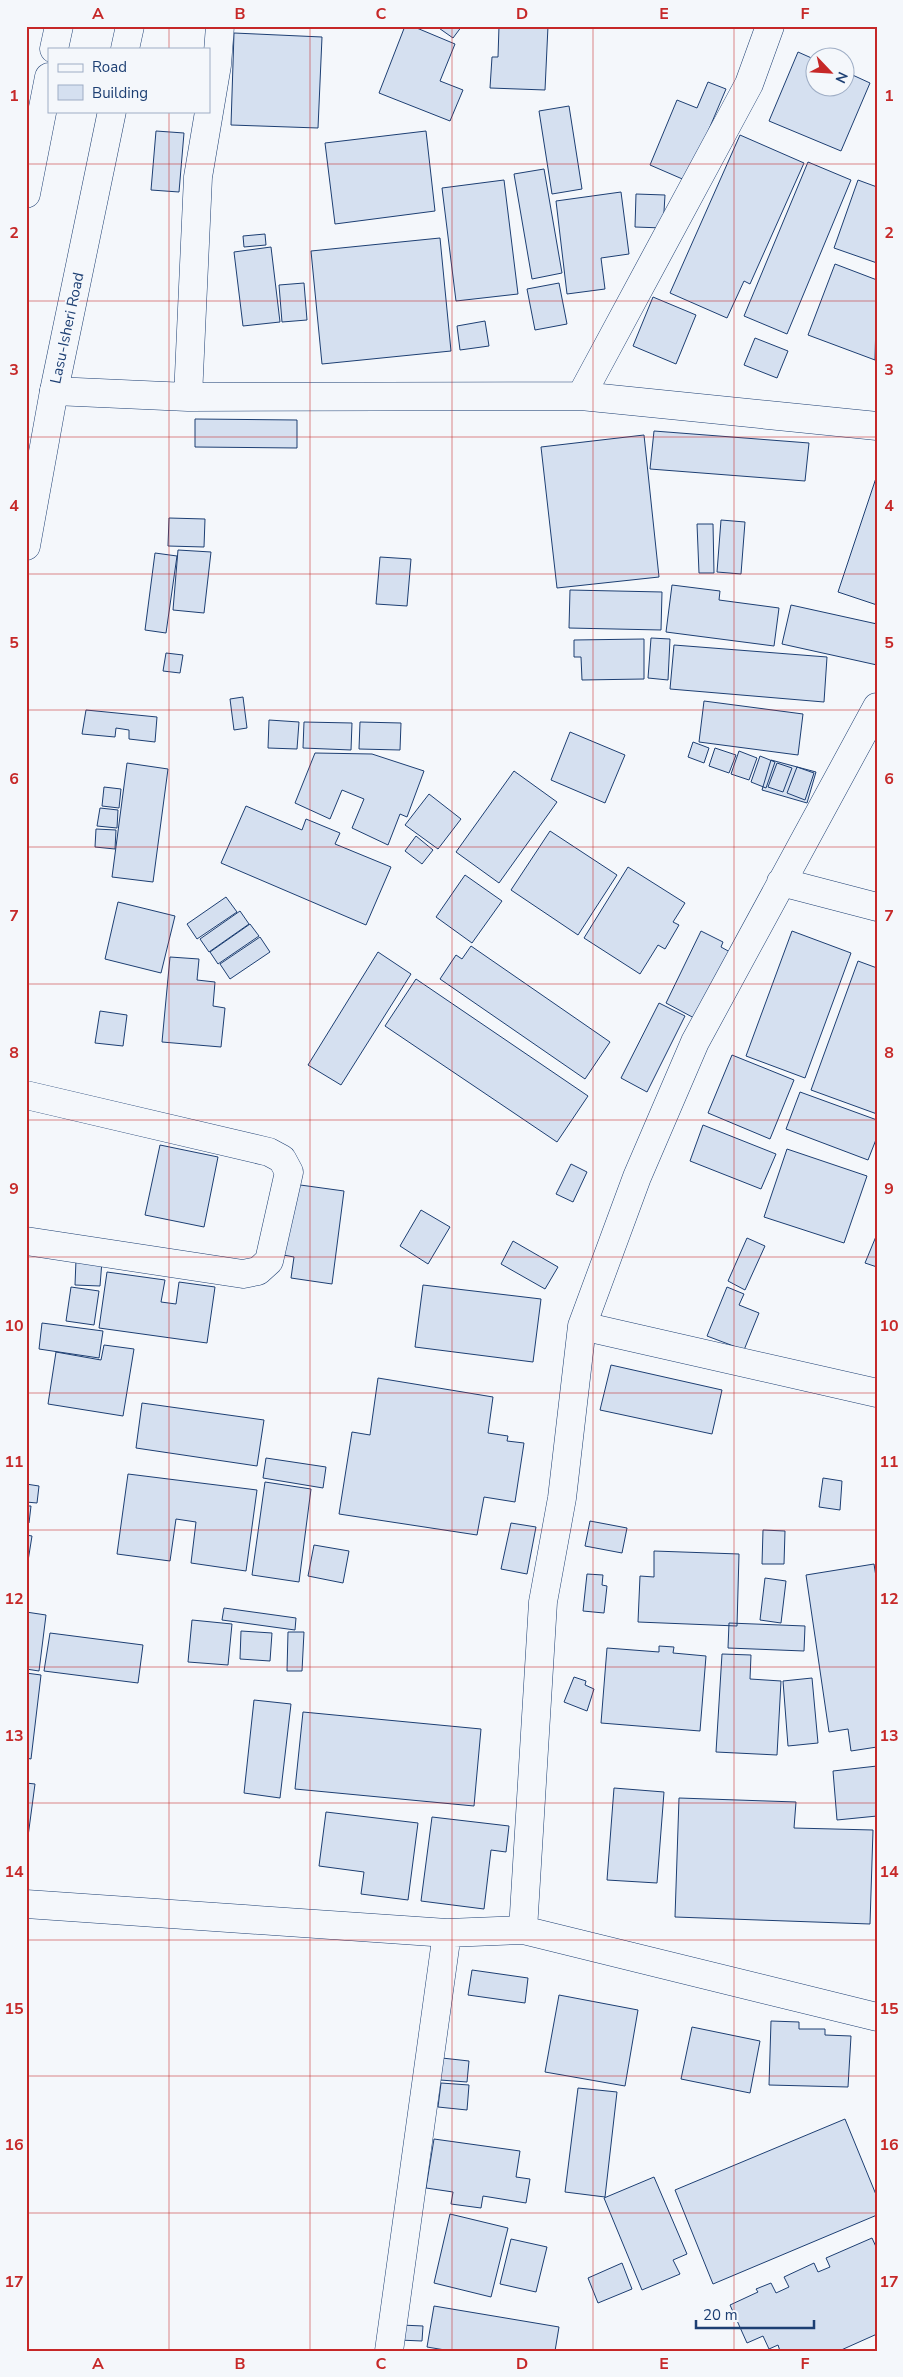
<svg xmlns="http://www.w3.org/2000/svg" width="903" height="2377" font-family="'Nunito Sans',sans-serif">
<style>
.building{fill:#d5e0f0;stroke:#1d3f73}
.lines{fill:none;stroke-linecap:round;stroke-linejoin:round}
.minor-casing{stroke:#1d3f73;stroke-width:29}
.major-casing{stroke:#1d3f73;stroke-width:29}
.minor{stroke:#f4f7fb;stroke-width:28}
.major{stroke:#f4f7fb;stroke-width:28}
.grid{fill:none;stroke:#c62828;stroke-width:1;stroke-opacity:0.55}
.labels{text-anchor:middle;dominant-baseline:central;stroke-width:4;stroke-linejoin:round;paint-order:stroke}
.street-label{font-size:15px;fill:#1d3f73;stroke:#f4f7fb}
.neatline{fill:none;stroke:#c62828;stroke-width:2}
.grid-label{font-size:16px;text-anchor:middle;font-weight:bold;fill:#c62828}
</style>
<rect width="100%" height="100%" fill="#f4f7fb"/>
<path class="building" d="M405 26H412L455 44 440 81 463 90 450 121 379 93Z
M436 26H462L453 38Z
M499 26H548L545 90 490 88 492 57H498Z
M234 33 322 37 318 128 231 125Z
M798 52 816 60V88H846V72L870 83 841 151 769 121Z
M708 82 726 89 687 181 650 165 677 100 697 108Z
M569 106 582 189 552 194 539 111Z
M156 131 184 133 179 192 151 190Z
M426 131 435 211 335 224 325 143Z
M740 135 804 163 750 284 744 281 727 318 670 293Z
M808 162 851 180 787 334 744 316Z
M544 169 562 273 532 279 514 174Z
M504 180 518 294 456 301 442 188Z
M858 180 877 187V263L834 248Z
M621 192 629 254 601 258 605 289 567 294 556 201Z
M636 194 665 195 663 228 635 227Z
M265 234 266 245 244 247 243 236Z
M440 238 451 351 322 364 311 251Z
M271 247 280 322 243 326 234 252Z
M835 264 877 280 875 360 808 335Z
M304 283 307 320 282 322 279 285Z
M559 283 567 324 535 330 527 289Z
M653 297 696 315 676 364 633 346Z
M485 321 489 346 460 350 457 326Z
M755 338 788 351 777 378 744 365Z
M195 419 297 420V448L195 447Z
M654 431 809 443 805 481 650 469Z
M644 435 659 577 557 588 541 447Z
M877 475V605L838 592Z
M169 518 205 519 204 547 168 546Z
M721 520 745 522 741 574 717 572Z
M697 524H713L714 573H699Z
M178 550 211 552 204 613 173 610Z
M155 553 177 556 166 633 145 630Z
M380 557 411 559 407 606 376 604Z
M672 585 720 591 719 600 779 608 774 646 666 632Z
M570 590 662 592 661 630 569 628Z
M791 605 877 624V665L782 644Z
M651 638 670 639 668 680 648 678Z
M644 639V679L582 680 581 657H574V640Z
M674 645 827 657 824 702 670 689Z
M166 653 183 655 180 673 163 671Z
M243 697 247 728 234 730 230 699Z
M704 701 803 714 798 755 699 742Z
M86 710 157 717 155 742 129 739V730L116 728 115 737 82 734Z
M269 720 299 722 297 749 268 748Z
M304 722 352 723 351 750 303 748Z
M360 722 401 723 400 750 359 749Z
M570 732 625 755 605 803 551 780Z
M693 742 709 748 704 763 688 757Z
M715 748 736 755 729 773 709 766Z
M739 751 757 758 749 780 731 774Z
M315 753 372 754 424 771 407 817 400 814 388 845 352 828 364 799 342 790 330 819 295 803Z
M760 756 775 762 766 788 751 782Z
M771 760 816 772 807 803 762 790Z
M127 763 168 769 153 882 112 877Z
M777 763 792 768 783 792 768 787Z
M797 767 814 773 805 800 787 793Z
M514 771 557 802 499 883 456 852Z
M104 787 121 789 119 808 102 806Z
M429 794 461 819 438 849 405 825Z
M246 806 302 830 306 819 340 833 335 844 391 867 366 925 221 863Z
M100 808 118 810 117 828 97 826Z
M96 829 116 830 115 849 95 847Z
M550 831 617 875 578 935 511 890Z
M416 836 433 850 422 864 405 851Z
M628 867 685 903 673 922 679 925 665 949 658 945 640 974 584 938Z
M465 875 502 901 472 943 436 917Z
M226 897 237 912 197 939 187 924Z
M118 902 175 916 161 973 105 959Z
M240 911 249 924 209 952 200 939Z
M250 924 259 936 218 964 210 952Z
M701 931 723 942 721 947 730 952 696 1019 666 1003Z
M792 931 851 953 805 1078 746 1056Z
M260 937 270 952 230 979 220 964Z
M471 946 610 1042 585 1079 440 979 456 955 462 959Z
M378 952 411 974 341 1085 308 1065Z
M170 957 199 959 197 980 215 982 213 1006 225 1008 221 1047 162 1042Z
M858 961 877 968V1114L811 1090Z
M416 979 588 1096 557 1142 385 1026Z
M659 1003 685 1016 647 1092 621 1078Z
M100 1011 127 1015 123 1046 95 1043Z
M732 1055 794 1080 770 1139 708 1113Z
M800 1092 877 1120V1137L868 1160 786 1129Z
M703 1125 776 1154 761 1189 690 1161Z
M160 1145 218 1157 204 1227 145 1215Z
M787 1149 867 1176 844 1243 764 1217Z
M571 1164 587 1172 573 1202 556 1194Z
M293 1184 344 1191 332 1284 291 1278 294 1257 283 1255Z
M421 1210 450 1227 428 1264 400 1246Z
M877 1234V1267L865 1263Z
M747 1238 765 1246 745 1290 728 1281Z
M513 1241 558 1267 545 1289 501 1264Z
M76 1260 102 1261 100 1286 75 1285Z
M107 1272 165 1280 161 1302 176 1304 179 1282 215 1287 207 1343 99 1328Z
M423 1285 541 1299 533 1362 415 1347Z
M71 1287 99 1291 94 1325 66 1321Z
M727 1287 744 1294 739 1305 759 1313 744 1350 707 1336Z
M42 1323 103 1331 99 1358 39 1349Z
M104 1345 134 1349 123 1416 48 1404 56 1352 101 1360Z
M611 1365 722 1390 712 1434 600 1410Z
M378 1378 493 1397 488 1433 508 1436 507 1441 524 1443 515 1502 484 1497 477 1535 339 1514 352 1432 370 1435Z
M142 1403 264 1420 257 1466 136 1448Z
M266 1458 326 1467 323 1488 263 1478Z
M128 1474 257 1490 246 1571 191 1563 196 1522 176 1519 170 1561 117 1554Z
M823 1478 842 1481 840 1510 819 1507Z
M265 1482 311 1489 299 1582 252 1575Z
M26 1484 39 1486 37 1503 26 1502Z
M26 1506H31L29 1523H26Z
M590 1521 627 1528 622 1553 585 1546Z
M511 1523 536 1527 527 1574 501 1569Z
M763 1530 785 1531 784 1564H762Z
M26 1535 32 1536 28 1561H26Z
M314 1545 349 1551 343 1583 308 1576Z
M654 1551 739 1554 737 1626 638 1622 640 1576 654 1577Z
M874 1564 877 1583V1747L851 1751 848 1729 829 1732 806 1575Z
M587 1574 603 1575 602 1585 607 1586 604 1613 583 1611Z
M765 1578 786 1581 781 1623 760 1620Z
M224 1608 296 1618 295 1630 222 1620Z
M26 1612 46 1615 39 1671 26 1669Z
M192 1620 232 1624 228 1665 188 1662Z
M729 1623 805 1626 804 1651 728 1648Z
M241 1631 272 1633 270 1661 240 1659Z
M288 1632H304L302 1671H287Z
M50 1633 143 1645 138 1683 44 1671Z
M659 1646 674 1647 673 1653 706 1656 700 1731 601 1723 607 1648 659 1652Z
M722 1654 751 1655 750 1679 781 1681 777 1755 716 1752Z
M26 1673 41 1675 31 1759 26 1758Z
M574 1677 586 1681 585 1685 594 1689 587 1711 564 1702Z
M812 1678 818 1743 788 1746 783 1681Z
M254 1700 291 1704 280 1798 244 1793Z
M303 1712 481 1729 474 1806 295 1789Z
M877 1766V1816L837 1820 833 1771Z
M26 1783 35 1784 27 1844H26Z
M614 1788 664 1792 657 1883 607 1880Z
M679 1798 796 1802 794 1828 873 1830 870 1924 675 1917Z
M326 1812 418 1823 408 1900 361 1894 364 1872 319 1866Z
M432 1817 509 1826 506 1852 491 1850 484 1909 421 1901Z
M472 1970 528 1978 525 2003 468 1995Z
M559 1995 638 2010 625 2086 545 2072Z
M771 2021 799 2022V2029H825V2035L851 2036 848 2087 769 2085Z
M692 2027 760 2041 750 2093 681 2079Z
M442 2058 469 2061 467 2082 440 2080Z
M441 2083 469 2085 467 2110 438 2107Z
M578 2088 617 2092 605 2197 565 2192Z
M845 2119 877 2197V2215L713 2284 675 2190Z
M434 2139 520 2151 516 2177 530 2179 526 2203 483 2196 481 2208 451 2204 453 2192 426 2188Z
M654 2177 687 2254 673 2260 680 2274 642 2290 604 2198Z
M450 2214 508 2228 491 2297 434 2283Z
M872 2238 877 2249V2334L839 2351H780L778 2345 769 2349 763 2336 747 2343 730 2305 758 2292 756 2289 771 2283 776 2293 789 2287 784 2277 814 2263 818 2272 830 2267 826 2258Z
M511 2239 547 2247 536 2292 500 2284Z
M622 2263 632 2289 598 2303 588 2278Z
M434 2306 559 2327 555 2351H451L427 2347Z
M401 2325 423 2326 422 2341 399 2340Z"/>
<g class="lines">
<defs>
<path id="minor" d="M54 391 188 397 581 396 877 426
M581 396 749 84 770 26
M188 397 198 177 217 65 220 26
M781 882 877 907
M26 1095 269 1152 282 1159 289 1172 269 1261 258 1271 243 1274 26 1241
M582 1326 877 1393
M26 1904 447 1933 523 1930 877 2017
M523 1930 543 1602 562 1498 582 1326 637 1177 695 1042 877 707
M389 2351 447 1933"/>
<path id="major" d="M54 49 59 26
M125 49 130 26
M26 194 49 77
M26 546 54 391 112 111"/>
</defs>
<use href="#minor" class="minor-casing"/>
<use href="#major" class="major-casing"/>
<use href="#minor" class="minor"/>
<use href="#major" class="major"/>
</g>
<path class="grid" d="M169 26V49M310 26V2351M452 26V2351M593 26V2351M734 26V2351M169 111V2351M26 164H877M26 301H877M26 437H877M26 574H877M26 710H877M26 847H877M26 984H877M26 1120H877M26 1257H877M26 1393H877M26 1530H877M26 1667H877M26 1803H877M26 1940H877M26 2076H877M26 2213H877"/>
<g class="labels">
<g class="street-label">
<text transform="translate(67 328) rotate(-78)">Lasu-Isheri Road</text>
</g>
</g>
<rect width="903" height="2377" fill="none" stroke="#f4f7fb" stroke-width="55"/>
<rect x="48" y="48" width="162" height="65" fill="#f4f7fb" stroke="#9eadc5"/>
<rect x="58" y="64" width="25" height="8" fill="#f4f7fb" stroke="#9eadc5"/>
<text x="92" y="72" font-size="15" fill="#1d3f73">Road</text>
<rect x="58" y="85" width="25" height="15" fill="#d5e0f0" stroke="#9eadc5"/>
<text x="92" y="98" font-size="15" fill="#1d3f73">Building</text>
<g transform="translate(830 72) rotate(115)"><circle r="24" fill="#f4f7fb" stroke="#9eadc5"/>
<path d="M0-4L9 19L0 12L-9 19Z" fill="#c62828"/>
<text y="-8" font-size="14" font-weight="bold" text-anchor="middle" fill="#1d3f73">N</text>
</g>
<path d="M696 2320v8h118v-8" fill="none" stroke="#1d3f73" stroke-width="2.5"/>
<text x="703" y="2320" font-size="15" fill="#1d3f73" stroke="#f4f7fb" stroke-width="4" paint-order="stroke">20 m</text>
<rect x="28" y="28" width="848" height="2322" class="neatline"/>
<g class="grid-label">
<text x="98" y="19">A</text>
<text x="240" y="19">B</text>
<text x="381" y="19">C</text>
<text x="522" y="19">D</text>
<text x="664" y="19">E</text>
<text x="805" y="19">F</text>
<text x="14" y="101">1</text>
<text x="889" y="101">1</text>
<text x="14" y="238">2</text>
<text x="889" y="238">2</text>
<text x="14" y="375">3</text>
<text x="889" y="375">3</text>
<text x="14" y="511">4</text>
<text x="889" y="511">4</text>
<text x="14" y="648">5</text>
<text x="889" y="648">5</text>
<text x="14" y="784">6</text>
<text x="889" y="784">6</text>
<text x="14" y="921">7</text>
<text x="889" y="921">7</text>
<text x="14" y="1058">8</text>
<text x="889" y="1058">8</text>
<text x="14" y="1194">9</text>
<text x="889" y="1194">9</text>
<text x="14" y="1331">10</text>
<text x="889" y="1331">10</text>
<text x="14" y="1467">11</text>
<text x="889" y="1467">11</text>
<text x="14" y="1604">12</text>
<text x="889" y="1604">12</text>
<text x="14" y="1741">13</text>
<text x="889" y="1741">13</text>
<text x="14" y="1877">14</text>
<text x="889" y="1877">14</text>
<text x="14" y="2014">15</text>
<text x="889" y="2014">15</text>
<text x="14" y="2150">16</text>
<text x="889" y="2150">16</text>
<text x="14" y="2287">17</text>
<text x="889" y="2287">17</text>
<text x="98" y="2369">A</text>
<text x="240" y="2369">B</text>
<text x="381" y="2369">C</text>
<text x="522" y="2369">D</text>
<text x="664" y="2369">E</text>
<text x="805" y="2369">F</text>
</g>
</svg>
